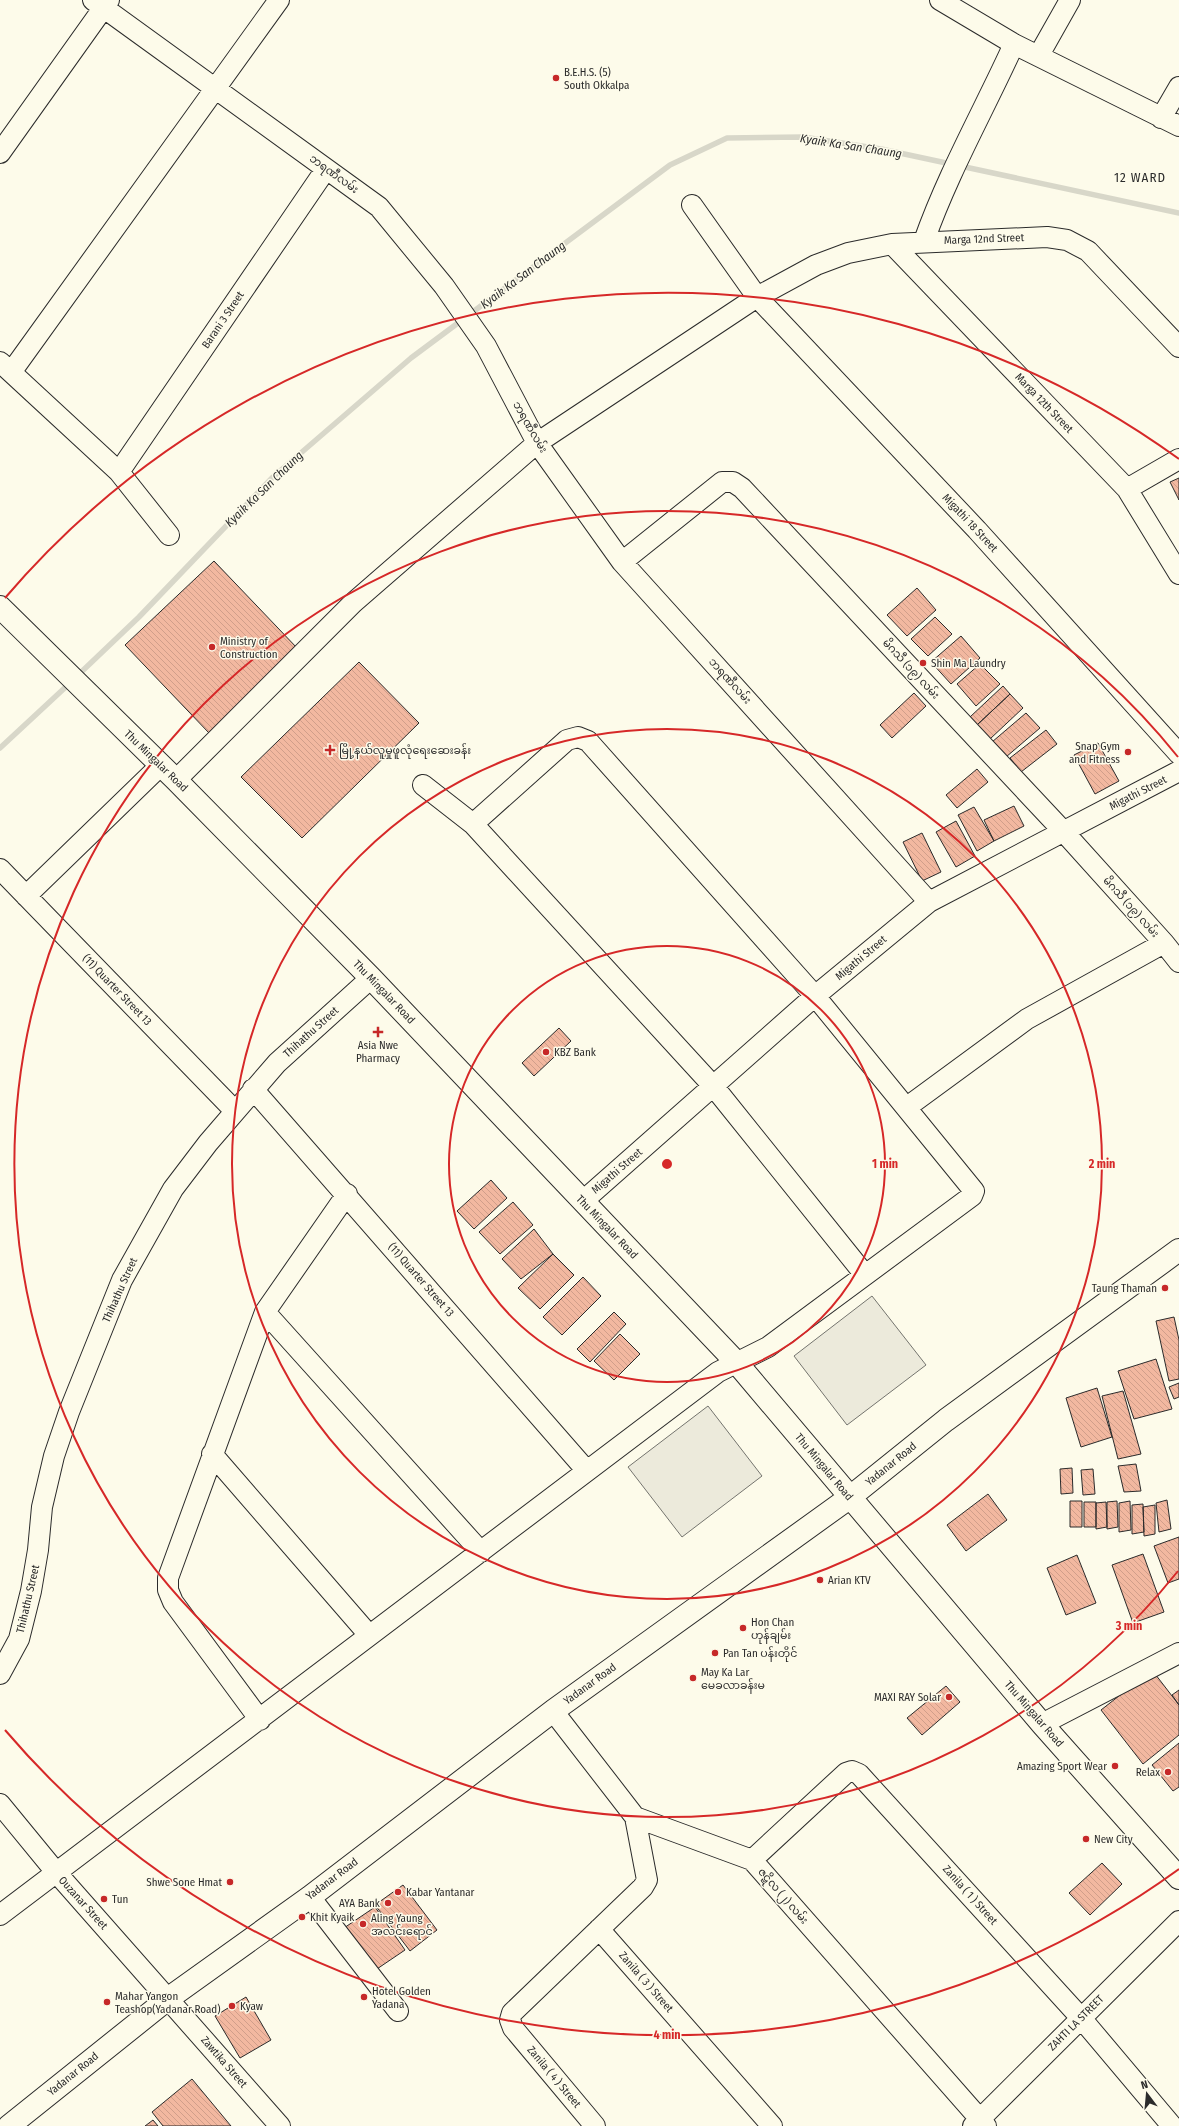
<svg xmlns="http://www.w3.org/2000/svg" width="1179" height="2126" font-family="'Fira Sans Condensed','Noto Sans Myanmar',sans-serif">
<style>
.parking{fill:#eceadb;stroke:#74746e}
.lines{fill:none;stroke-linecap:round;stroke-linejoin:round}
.stream{stroke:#d8d7c9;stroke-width:5.5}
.building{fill:url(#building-back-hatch);stroke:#2b2b2b}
.minor-casing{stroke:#2b2b2b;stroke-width:22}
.major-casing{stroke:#2b2b2b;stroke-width:24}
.minor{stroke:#fdfbea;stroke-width:20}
.major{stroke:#fdfbea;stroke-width:22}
.ring{fill:none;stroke:#d62828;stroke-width:2}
.poi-dot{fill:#c62828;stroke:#fdfbea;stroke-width:1.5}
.labels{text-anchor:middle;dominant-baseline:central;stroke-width:3;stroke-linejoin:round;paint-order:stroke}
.poi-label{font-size:11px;fill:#2b2b2b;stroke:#fdfbea;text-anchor:start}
.street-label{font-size:11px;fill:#2b2b2b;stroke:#fdfbea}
.water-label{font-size:12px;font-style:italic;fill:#2b2b2b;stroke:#fdfbea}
.quarter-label{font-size:13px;letter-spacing:1px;fill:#2b2b2b;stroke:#fdfbea}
.centre{fill:#d62828;stroke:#fdfbea;stroke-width:2}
.ring-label{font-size:12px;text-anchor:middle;font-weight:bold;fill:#d62828;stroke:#fdfbea;stroke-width:3;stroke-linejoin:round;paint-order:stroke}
</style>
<defs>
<pattern id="building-back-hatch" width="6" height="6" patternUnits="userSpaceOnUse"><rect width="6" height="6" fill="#f2b8a0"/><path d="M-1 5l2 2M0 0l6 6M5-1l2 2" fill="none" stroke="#d09e8a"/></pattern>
</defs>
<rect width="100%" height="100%" fill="#fdfbea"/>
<path class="parking" d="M872 1296 926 1365 847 1425 794 1356Z
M708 1406 762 1476 682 1537 628 1467Z"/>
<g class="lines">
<path class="stream" d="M76 677 139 617 273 477 411 358 670 165 727 138 803 137 881 149 1179 213
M0 748 70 683"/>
</g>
<path class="building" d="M1179 478V500L1170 482Z
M214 561 298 649 209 733 125 645Z
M917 588 936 610 907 636 887 615Z
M935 617 952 634 928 656 911 639Z
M961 636 980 658 951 684 931 662Z
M359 662 419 723 302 838 241 777Z
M980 664 1000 684 976 706 957 684Z
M1003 686 1010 694 977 725 970 717Z
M914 693 926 706 892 738 880 725Z
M1010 694 1023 708 990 739 977 725Z
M1026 713 1040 728 1006 757 992 742Z
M1046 730 1057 744 1021 772 1010 758Z
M1098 743 1119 781 1095 794 1074 755Z
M977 769 988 782 957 808 946 795Z
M1014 806 1024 826 994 841 984 820Z
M974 807 994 841 977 851 958 815Z
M956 821 975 856 956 867 936 832Z
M922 833 941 872 922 881 903 842Z
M559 1028 571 1041 534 1076 522 1063Z
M491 1180 507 1198 474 1229 457 1211Z
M513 1202 533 1225 500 1254 479 1232Z
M534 1229 553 1254 521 1279 502 1259Z
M553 1254 574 1275 540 1309 518 1288Z
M583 1277 601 1296 562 1335 543 1317Z
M614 1312 626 1324 590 1362 577 1349Z
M1174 1317 1179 1340V1379L1169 1381 1156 1321Z
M620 1334 640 1354 614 1380 594 1361Z
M1156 1359 1172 1409 1134 1419 1118 1371Z
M1179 1383V1397L1174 1399 1169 1387Z
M1097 1388 1112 1437 1081 1447 1066 1398Z
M1123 1391 1141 1454 1118 1459 1102 1396Z
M1136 1464 1141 1491 1124 1492 1118 1466Z
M1072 1468 1073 1493 1061 1494 1060 1469Z
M1093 1469 1095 1494 1083 1495 1081 1470Z
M988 1494 1007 1520 966 1551 947 1525Z
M1167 1500 1171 1529 1159 1532 1156 1503Z
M1070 1501H1082V1527H1070Z
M1117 1501 1118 1527 1107 1529V1502Z
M1130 1501 1131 1530 1119 1532V1503Z
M1084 1502H1096V1527H1084Z
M1106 1502 1107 1527 1096 1529V1503Z
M1143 1504 1144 1532 1132 1534V1505Z
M1155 1505V1534L1144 1536 1143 1507Z
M1179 1537V1579L1168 1583 1154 1546Z
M1143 1554 1164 1612 1133 1623 1112 1565Z
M1077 1555 1096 1603 1066 1615 1047 1568Z
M1152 1670 1179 1705V1735L1143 1764 1101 1710Z
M946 1686 960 1702 922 1735 907 1718Z
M1179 1690V1705L1172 1695Z
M1179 1743V1787L1173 1791 1152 1765Z
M1102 1863 1122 1884 1090 1915 1069 1893Z
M403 1885 437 1930 410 1951 375 1905Z
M375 1907 405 1950 371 1973 341 1930Z
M246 1997 271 2040 240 2058 215 2016Z
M192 2079 231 2126H163L152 2112Z
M153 2120 158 2126H145Z"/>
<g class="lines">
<defs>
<path id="minor" d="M93 0 379 207 444 286 486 346 537 443 622 562 929 902
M940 0 1014 44 1179 126
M1039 55 1070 0
M1161 118 1179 87
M0 153 109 0
M692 205 757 297 977 530 1179 754
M924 241C948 173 984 110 1014 44
M892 244 1127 489 1179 574
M0 362 119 472 169 535
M12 371 279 0
M119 472 326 169
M1127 489 1179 459
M622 562 722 482H733L742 488 1063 831 1164 943 1179 962
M176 780 353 603 537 443 757 297 816 265 848 253 892 244 1047 237 1067 240 1088 251 1179 347
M423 785 473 824 714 1087 865 1275
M0 869 235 1111
M26 896 161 765
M253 1089 587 1471
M907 1107 1027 1019 1164 943
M583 1201 815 996 929 902 1179 771
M265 1312 481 1552
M212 1454 369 1635
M0 1674 19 1639 31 1591 38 1550 42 1507 54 1456 69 1412 122 1280 173 1189 208 1143 277 1063 371 978
M553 1711 635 1817 752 1860 986 2126
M260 1720 173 1602 168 1590V1578L265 1312 347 1194
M1042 1724 1179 1653
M0 1804 55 1871 280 2126
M752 1860 846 1773 852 1771 859 1774 1081 2018 1172 2126
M310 1897 398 2011
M0 1915 718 1372 768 1347 972 1196 974 1191 815 996 588 741 578 737 567 740 473 824
M599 1929 772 2126
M595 2126 513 2028 510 2020 512 2013 643 1887 647 1880 635 1817
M973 2126 1179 1921"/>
<path id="major" d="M0 607 176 780 371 978 736 1362 1042 1724 1179 1878
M9 2126 169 1998 310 1897 553 1711 849 1498 946 1420 1179 1250"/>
</defs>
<use href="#minor" class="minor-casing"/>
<use href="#major" class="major-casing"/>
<use href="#minor" class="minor"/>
<use href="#major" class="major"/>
</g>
<g class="ring">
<circle cx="667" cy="1164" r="218"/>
<circle cx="667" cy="1164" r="435"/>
<path d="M1178 1571A653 653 0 1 1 1178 757"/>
<path d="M1179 1869A871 871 0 0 1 5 1730M5 598A871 871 0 0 1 1179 459"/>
</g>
<g class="poi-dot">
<circle cx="556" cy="78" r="4"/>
<circle cx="212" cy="647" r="4"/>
<circle cx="923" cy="663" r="4"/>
<path d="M328 744h4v4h4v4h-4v4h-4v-4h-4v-4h4z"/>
<circle cx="1128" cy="752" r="4"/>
<path d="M376 1026h4v4h4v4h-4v4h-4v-4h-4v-4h4z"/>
<circle cx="546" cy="1052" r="4"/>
<circle cx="1165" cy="1288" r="4"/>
<circle cx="820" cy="1580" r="4"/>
<circle cx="743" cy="1628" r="4"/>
<circle cx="715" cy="1653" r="4"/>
<circle cx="693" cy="1678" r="4"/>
<circle cx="949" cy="1697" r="4"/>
<circle cx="1115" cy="1766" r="4"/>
<circle cx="1168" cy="1772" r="4"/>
<circle cx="1086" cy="1839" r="4"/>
<circle cx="230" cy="1882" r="4"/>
<circle cx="398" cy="1892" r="4"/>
<circle cx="104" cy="1899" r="4"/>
<circle cx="388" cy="1903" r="4"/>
<circle cx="302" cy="1917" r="4"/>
<circle cx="363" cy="1924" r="4"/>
<circle cx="364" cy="1997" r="4"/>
<circle cx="107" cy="2002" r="4"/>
<circle cx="232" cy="2006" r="4"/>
</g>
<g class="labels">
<g class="poi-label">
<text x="564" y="72">B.E.H.S. (5)<tspan x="564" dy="13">South Okkalpa</tspan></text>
<text x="220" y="641">Ministry of<tspan x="220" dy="13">Construction</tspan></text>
<text x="931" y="663">Shin Ma Laundry</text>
<text x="1120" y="746" text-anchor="end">Snap Gym<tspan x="1120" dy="13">and Fitness</tspan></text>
<text x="339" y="750">မြို့နယ်လူမှုဖူလုံရေးဆေးခန်း</text>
<text x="378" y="1045" text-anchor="middle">Asia Nwe<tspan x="378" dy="13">Pharmacy</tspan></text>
<text x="554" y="1052">KBZ Bank</text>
<text x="1157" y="1288" text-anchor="end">Taung Thaman</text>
<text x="828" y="1580">Arian KTV</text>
<text x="751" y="1622">Hon Chan<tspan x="751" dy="13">ဟုန်ချမ်း</tspan></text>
<text x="723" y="1653">Pan Tan ပန်းတိုင်</text>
<text x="701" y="1672">May Ka Lar<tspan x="701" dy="13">မေခလာခန်းမ</tspan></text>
<text x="941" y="1697" text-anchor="end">MAXI RAY Solar</text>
<text x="1107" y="1766" text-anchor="end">Amazing Sport Wear</text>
<text x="1160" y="1772" text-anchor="end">Relax</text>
<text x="1094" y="1839">New City</text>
<text x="222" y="1882" text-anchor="end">Shwe Sone Hmat</text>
<text x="406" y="1892">Kabar Yantanar</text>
<text x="112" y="1899">Tun</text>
<text x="380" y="1903" text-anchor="end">AYA Bank</text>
<text x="310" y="1917">Khit Kyaik</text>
<text x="371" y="1918">Aling Yaung<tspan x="371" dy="13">အလင်းရောင်</tspan></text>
<text x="372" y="1991">Hotel Golden<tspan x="372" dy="13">Yadana</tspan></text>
<text x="115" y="1996">Mahar Yangon<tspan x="115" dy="13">Teashop(Yadanar Road)</tspan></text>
<text x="240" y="2006">Kyaw</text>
</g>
<g class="street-label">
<text transform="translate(334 174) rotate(36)">ဘရဏီလမ်း</text>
<text transform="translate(984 239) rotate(-2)">Marga 12nd Street</text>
<text transform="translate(223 320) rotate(-56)">Barani 3 Street</text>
<text transform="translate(1044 403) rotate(46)">Marga 12th Street</text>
<text transform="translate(530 427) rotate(60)">ဘရဏီလမ်း</text>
<text transform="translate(970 523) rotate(47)">Migathi 18 Street</text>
<text transform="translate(911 669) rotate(47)">မိဂသီ (၁၉) လမ်း</text>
<text transform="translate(730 681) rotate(48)">ဘရဏီလမ်း</text>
<text transform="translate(156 761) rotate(44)">Thu Mingalar Road</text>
<text transform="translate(1138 793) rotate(-27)">Migathi Street</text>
<text transform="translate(1131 907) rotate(48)">မိဂသီ (၁၉) လမ်း</text>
<text transform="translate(861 958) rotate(-40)">Migathi Street</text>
<text transform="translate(117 990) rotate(46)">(11) Quarter Street 13</text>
<text transform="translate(384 992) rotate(46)">Thu Mingalar Road</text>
<text transform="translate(311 1032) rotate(-42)">Thihathu Street</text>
<text transform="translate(617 1171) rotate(-41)">Migathi Street</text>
<text transform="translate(607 1227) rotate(46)">Thu Mingalar Road</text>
<text transform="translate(421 1280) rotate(49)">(11) Quarter Street 13</text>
<text transform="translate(120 1290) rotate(-66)">Thihathu Street</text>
<text transform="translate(891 1464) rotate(-39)">Yadanar Road</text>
<text transform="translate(824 1467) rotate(50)">Thu Mingalar Road</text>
<text transform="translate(28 1599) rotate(-77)">Thihathu Street</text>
<text transform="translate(590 1684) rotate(-36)">Yadanar Road</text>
<text transform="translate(1034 1714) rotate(49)">Thu Mingalar Road</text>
<text transform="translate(332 1879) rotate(-37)">Yadanar Road</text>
<text transform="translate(970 1895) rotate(48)">Zanila ( 1 ) Street</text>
<text transform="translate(783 1896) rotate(49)">ဇဋိလ (၂) လမ်း</text>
<text transform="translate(83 1903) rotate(48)">Ouzanar Street</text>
<text transform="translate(646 1982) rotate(49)">Zanila ( 3 ) Street</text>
<text transform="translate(1076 2023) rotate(-45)">ZAHTI LA STREET</text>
<text transform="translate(224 2062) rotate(49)">Zawtika Street</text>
<text transform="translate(73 2074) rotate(-39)">Yadanar Road</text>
<text transform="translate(554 2077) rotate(50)">Zanila ( 4 ) Street</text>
</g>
<g class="water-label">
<text transform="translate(851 146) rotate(9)">Kyaik Ka San Chaung</text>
<text transform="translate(523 275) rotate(-37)">Kyaik Ka San Chaung</text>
<text transform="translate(264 489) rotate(-44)">Kyaik Ka San Chaung</text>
</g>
<g class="quarter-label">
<text x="1140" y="177">12 WARD</text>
</g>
</g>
<circle cx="667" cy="1164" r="6" class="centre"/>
<g class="ring-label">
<text x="885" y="1168">1 min</text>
<text x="1102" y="1168">2 min</text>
<text x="1129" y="1630">3 min</text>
<text x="667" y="2039">4 min</text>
</g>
<g transform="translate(1147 2094) rotate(344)" stroke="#fdfbea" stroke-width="3" paint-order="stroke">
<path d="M0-3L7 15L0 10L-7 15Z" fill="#2b2b2b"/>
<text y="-6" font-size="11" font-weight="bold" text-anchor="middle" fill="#2b2b2b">N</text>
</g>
</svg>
